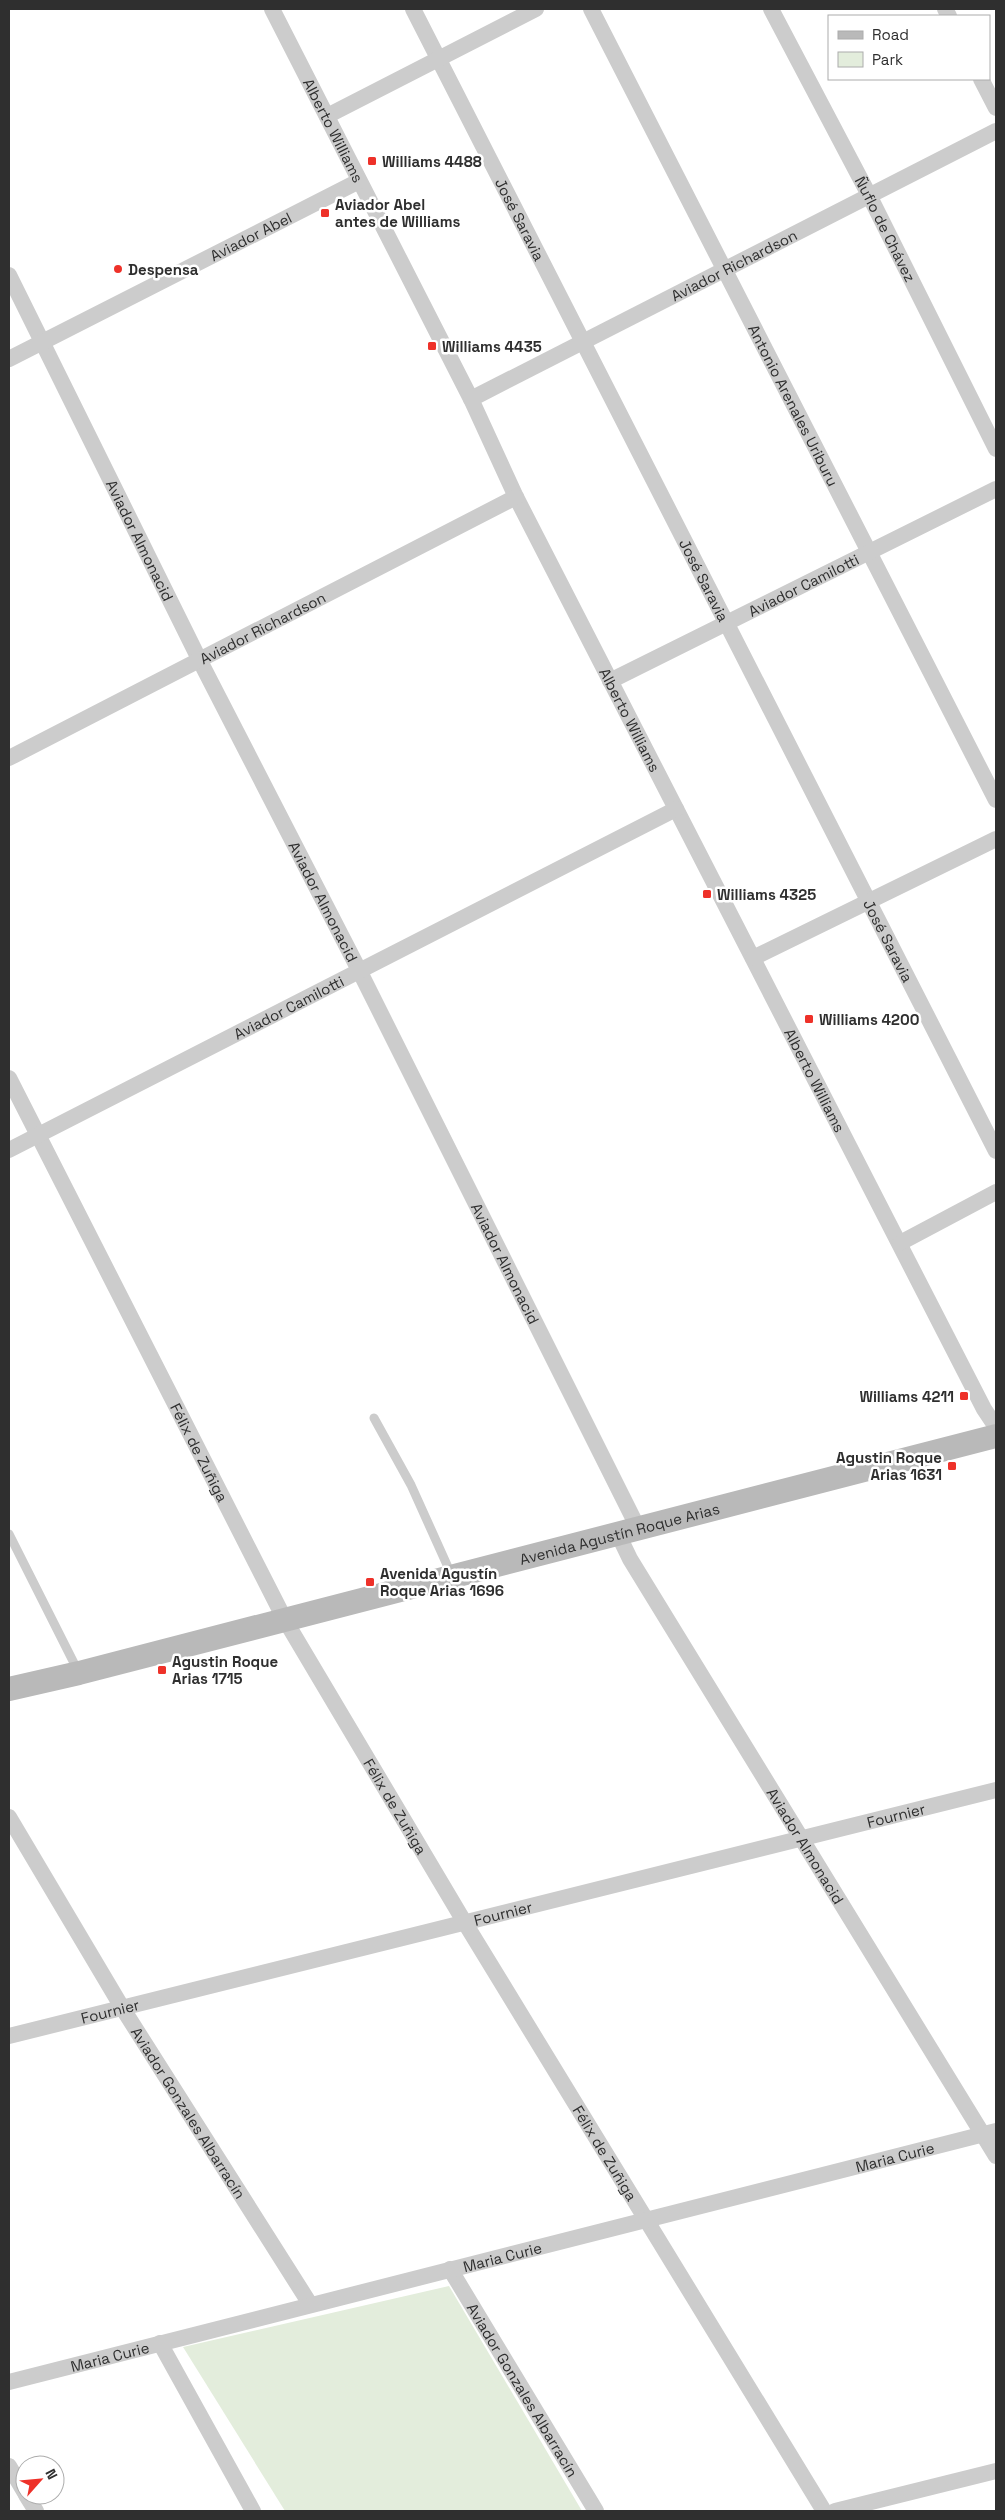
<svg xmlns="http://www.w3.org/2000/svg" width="1005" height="2520" font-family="'Space Grotesk',sans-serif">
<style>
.green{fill:#e3eddc}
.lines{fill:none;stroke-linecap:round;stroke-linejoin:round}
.lane{stroke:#ccc;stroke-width:9}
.street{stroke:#ccc;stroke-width:16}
.secondary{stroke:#b9b9b9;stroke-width:24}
.poi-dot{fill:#ee3129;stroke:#fff;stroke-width:2}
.labels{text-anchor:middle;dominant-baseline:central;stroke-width:5;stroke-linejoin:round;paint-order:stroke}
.street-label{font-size:15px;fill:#2f2f2f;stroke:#fff}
.poi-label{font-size:15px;font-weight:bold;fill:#2f2f2f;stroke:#fff;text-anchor:start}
</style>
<rect width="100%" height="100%" fill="#fff"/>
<path class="green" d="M449 2286 582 2511H285L183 2347Z"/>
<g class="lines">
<path class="lane" d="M374 1418 411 1485 452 1576
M9 1534 78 1671"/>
<g class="street">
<path id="s1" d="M272 9 471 399 516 497 984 1409 996 1427"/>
<path id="s2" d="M413 9 996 1151"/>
<path id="s3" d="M591 9 996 800"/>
<path id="s4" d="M771 9 869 195 996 449"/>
<path d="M945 9 949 16"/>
<path d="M981 79 996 108"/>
<path d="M327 116 536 9"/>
<path id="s5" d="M9 275 200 661 360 972 639 1530"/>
<path id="s6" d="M9 359 359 181"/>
<path id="s7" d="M471 399 996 131"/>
<path id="s8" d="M610 681 996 489"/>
<path id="s9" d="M9 758 516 497"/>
<path d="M753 958 996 839"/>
<path id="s10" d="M9 1078 285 1620 465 1923 824 2511"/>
<path id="s11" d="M9 1150 676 809"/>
<path d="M900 1243 996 1192"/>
<path id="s12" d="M618 1534 630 1559 996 2156"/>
<path id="s13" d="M9 1817 123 2009 310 2304"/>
<path id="s14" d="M9 2036 996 1790"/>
<path id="s15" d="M450 2269 596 2511"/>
<path d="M160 2343 253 2511"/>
<path id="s16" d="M9 2382 996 2131"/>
<path d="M9 2466 25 2493"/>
<path d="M26 2495 36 2511"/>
<path d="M835 2511 996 2471"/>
</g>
<path class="secondary" id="s17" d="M9 1689 79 1673 996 1436"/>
</g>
<g class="poi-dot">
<rect x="367" y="156" width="10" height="10" rx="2.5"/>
<rect x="320" y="208" width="10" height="10" rx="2.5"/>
<circle cx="118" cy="269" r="5"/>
<rect x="427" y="341" width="10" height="10" rx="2.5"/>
<rect x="702" y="889" width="10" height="10" rx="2.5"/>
<rect x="804" y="1014" width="10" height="10" rx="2.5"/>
<rect x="959" y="1391" width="10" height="10" rx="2.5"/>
<rect x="947" y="1461" width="10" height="10" rx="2.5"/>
<rect x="365" y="1577" width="10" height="10" rx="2.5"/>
<rect x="157" y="1665" width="10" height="10" rx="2.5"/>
</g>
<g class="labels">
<g class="street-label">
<text stroke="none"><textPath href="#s1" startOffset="136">Alberto Williams</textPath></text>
<text stroke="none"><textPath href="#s2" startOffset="236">José Saravia</textPath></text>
<text stroke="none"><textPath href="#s4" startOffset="248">Ñuflo de Chávez</textPath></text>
<text stroke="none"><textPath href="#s6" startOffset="271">Aviador Abel</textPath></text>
<text stroke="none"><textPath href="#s7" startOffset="295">Aviador Richardson</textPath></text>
<text stroke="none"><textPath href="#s3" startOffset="445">Antonio Arenales Uriburu</textPath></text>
<text stroke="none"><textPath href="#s5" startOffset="296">Aviador Almonacid</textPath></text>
<text stroke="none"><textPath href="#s2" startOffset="641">José Saravia</textPath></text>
<text stroke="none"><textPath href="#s8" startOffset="216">Aviador Camilotti</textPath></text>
<text stroke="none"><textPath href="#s9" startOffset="285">Aviador Richardson</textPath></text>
<text stroke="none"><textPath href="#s1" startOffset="796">Alberto Williams</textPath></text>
<text stroke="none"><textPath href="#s5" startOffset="701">Aviador Almonacid</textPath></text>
<text stroke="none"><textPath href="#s2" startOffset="1046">José Saravia</textPath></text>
<text stroke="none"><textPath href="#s11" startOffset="314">Aviador Camilotti</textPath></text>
<text stroke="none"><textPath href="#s1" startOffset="1201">Alberto Williams</textPath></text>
<text stroke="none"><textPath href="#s5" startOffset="1106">Aviador Almonacid</textPath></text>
<text stroke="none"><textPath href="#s10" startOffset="420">Félix de Zuñiga</textPath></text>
<text stroke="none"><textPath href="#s17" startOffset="630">Avenida Agustín Roque Arias</textPath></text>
<text stroke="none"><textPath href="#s10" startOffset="825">Félix de Zuñiga</textPath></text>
<text stroke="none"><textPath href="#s14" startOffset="914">Fournier</textPath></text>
<text stroke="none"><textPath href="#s12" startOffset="364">Aviador Almonacid</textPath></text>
<text stroke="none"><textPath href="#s14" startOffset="509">Fournier</textPath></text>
<text stroke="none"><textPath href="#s14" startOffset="104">Fournier</textPath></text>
<text stroke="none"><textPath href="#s13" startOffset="346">Aviador Gonzales Albarracín</textPath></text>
<text stroke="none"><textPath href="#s10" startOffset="1230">Félix de Zuñiga</textPath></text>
<text stroke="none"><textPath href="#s16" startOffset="914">Maria Curie</textPath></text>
<text stroke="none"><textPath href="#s16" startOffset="509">Maria Curie</textPath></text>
<text stroke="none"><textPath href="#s16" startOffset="104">Maria Curie</textPath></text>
<text stroke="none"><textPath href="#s15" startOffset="141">Aviador Gonzales Albarracín</textPath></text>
</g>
<g class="poi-label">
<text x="382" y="161">Williams 4488</text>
<text x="335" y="204">Aviador Abel<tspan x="335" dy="17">antes de Williams</tspan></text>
<text x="128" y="269">Despensa</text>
<text x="442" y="346">Williams 4435</text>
<text x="717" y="894">Williams 4325</text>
<text x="819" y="1019">Williams 4200</text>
<text x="954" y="1396" text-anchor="end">Williams 4211</text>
<text x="942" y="1457" text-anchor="end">Agustin Roque<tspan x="942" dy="17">Arias 1631</tspan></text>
<text x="380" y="1573">Avenida Agustín<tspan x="380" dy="17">Roque Arias 1696</tspan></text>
<text x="172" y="1661">Agustin Roque<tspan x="172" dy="17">Arias 1715</tspan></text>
</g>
</g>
<rect width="1005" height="2520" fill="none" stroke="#2f2f2f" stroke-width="20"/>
<rect x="828" y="15" width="162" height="65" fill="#ffffff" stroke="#acacac"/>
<rect x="838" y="31" width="25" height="8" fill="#b9b9b9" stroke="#acacac"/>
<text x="872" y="40" font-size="15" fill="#2f2f2f">Road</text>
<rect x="838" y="52" width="25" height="15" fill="#e3eddc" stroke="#acacac"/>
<text x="872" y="65" font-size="15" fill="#2f2f2f">Park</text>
<g transform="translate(40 2480) rotate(63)"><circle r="24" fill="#ffffff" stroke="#acacac"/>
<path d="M0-4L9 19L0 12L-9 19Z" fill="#ee3129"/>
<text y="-8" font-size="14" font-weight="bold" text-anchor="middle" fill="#2f2f2f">N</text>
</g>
</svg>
